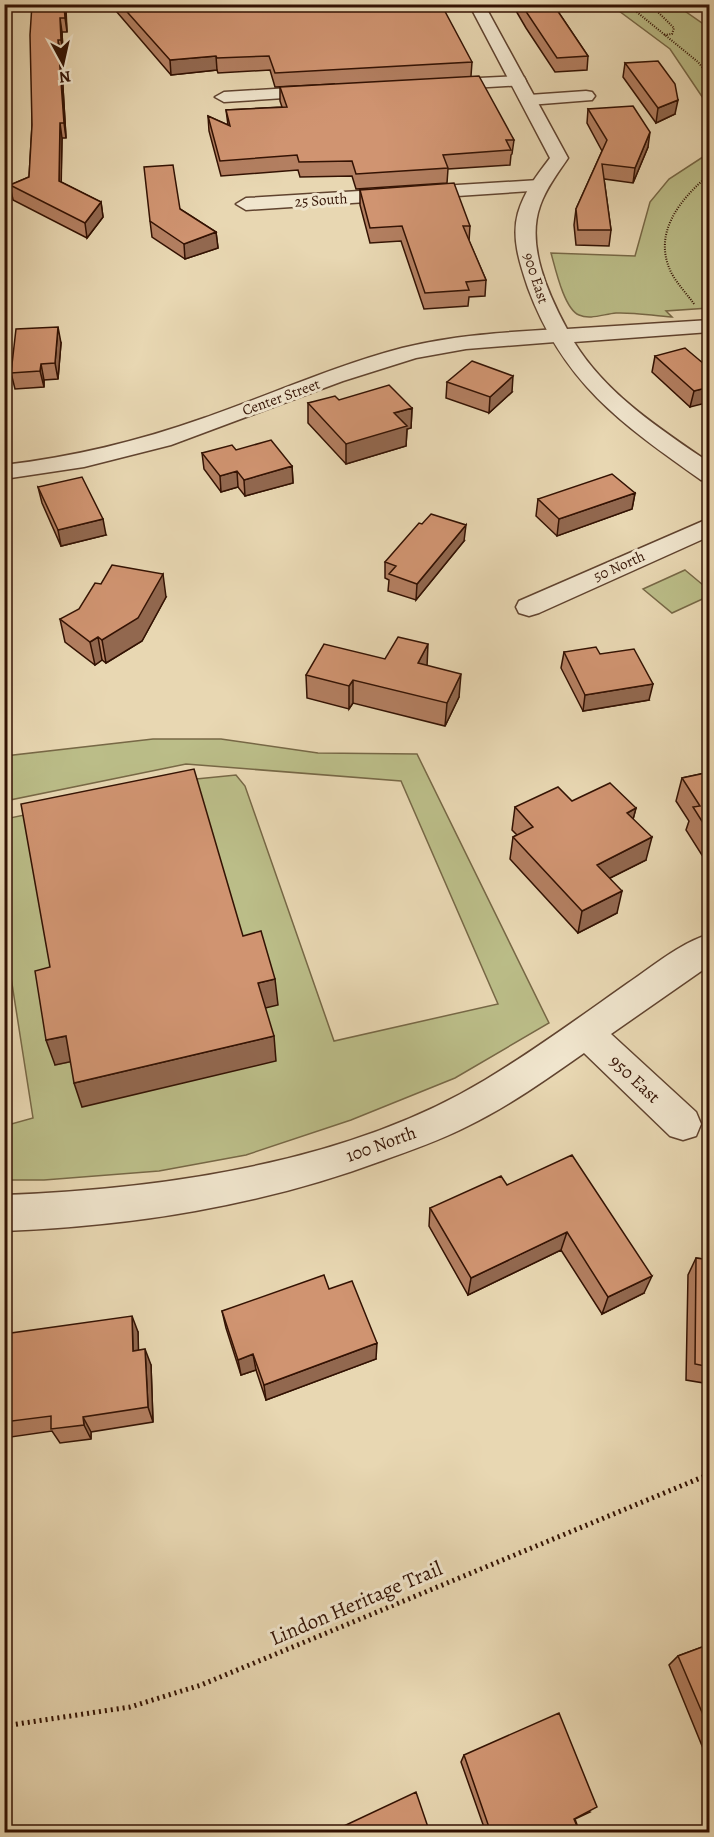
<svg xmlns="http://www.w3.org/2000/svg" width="714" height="1837" font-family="Alegreya,serif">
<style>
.green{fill:#bbbd88;stroke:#776846;stroke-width:1.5;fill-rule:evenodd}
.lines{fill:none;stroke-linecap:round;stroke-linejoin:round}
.minor-casing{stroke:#60432f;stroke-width:3}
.tertiary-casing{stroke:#60432f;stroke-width:3}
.path-far1{stroke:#331203;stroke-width:2;stroke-dasharray:1 1.5;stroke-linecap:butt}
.path{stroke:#331203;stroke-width:5;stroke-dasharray:2 4;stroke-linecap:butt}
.minor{fill:#f0e5cd;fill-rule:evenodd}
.tertiary{fill:#f0e5cd;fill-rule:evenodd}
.wall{fill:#b37f61;stroke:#331203;stroke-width:1.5}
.shaded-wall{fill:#92684f;stroke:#331203;stroke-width:1.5}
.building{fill:#d09471;stroke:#331203;stroke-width:1.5}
.labels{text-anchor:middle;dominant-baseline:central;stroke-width:6;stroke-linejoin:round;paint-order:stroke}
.far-street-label{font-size:15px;fill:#331203;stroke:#f0e5cd}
.street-label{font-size:18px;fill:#331203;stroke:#f0e5cd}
.near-street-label{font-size:21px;fill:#331203;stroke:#f0e5cd}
</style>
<rect width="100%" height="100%" fill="#e8d7b2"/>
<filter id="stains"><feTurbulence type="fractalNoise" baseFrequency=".00333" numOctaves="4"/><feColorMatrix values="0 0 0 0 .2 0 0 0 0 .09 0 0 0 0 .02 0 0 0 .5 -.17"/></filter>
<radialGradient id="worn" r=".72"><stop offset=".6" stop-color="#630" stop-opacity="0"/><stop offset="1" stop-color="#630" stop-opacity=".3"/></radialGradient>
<path class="green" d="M611 5H676L709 28V107L670 49Z
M709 153V308L666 311 672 317C654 316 634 312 616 313 604 314 590 320 579 315 564 309 555 267 551 253L635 256 650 202 669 179Z
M685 570 709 590V596L672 613 643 589Z
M153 739H221L318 753 417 754 549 1023 455 1078 351 1120 246 1155 159 1171 44 1180H5L4 1126 33 1118 5 939V819L196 779 236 775 245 786 334 1041 498 1004 401 781 186 764 5 801V756ZM58 993 74 1061 55 1065Z"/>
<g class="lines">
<defs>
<path id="minor" d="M518 76 524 77 526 81 524 85 438 90 430 85 438 80Z
M324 86 332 91 330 95 224 102 215 97 224 92Z
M586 91 592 92 595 96 592 100 529 105 520 100 529 95Z
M539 180 548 186 546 190 246 210 236 204 246 198Z
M560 329 568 331 571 336 568 341 466 349 416 358 343 381 171 445 84 467 4 479V465C73 457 139 441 204 418 270 395 334 366 402 348 454 335 507 332 560 329Z
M710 518V536L539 613 529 616 519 613 516 607 519 601Z
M710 934V965L611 1034 696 1112 701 1124 696 1136 683 1140 670 1136 584 1053C547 1079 509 1106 468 1126 441 1140 412 1150 384 1160 260 1206 135 1226 4 1231V1195C163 1189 348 1163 485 1080 535 1050 581 1016 628 983 653 966 680 943 710 934Z"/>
<path id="tertiary" d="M469 4H484L568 158C558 173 546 188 540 206 526 245 548 294 567 329L710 320V332L574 342C606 394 660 429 710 463V482L701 480C622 424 563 383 528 288 520 264 511 238 518 213 524 192 537 175 550 158Z"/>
</defs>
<use href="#minor" class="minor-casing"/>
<use href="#tertiary" class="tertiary-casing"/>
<path class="path-far1" d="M627 4 698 62 710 77
M656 4 655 9 674 28 672 34 664 35
M694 304C687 294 678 285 672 274 651 234 680 199 710 174"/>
<path class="path" d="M4 1726 130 1707 201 1685 710 1474"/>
<use href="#minor" class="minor"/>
<use href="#tertiary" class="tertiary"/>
</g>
<path class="wall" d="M32 4H68V8H66L67 32H62L63 53 61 54 66 138H62L61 182 101 202 103 217 87 238 13 200 10 185 29 177 32 125Z
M110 4H210L206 5 205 6 472 62 471 76 514 140 512 154 511 155 510 165 448 169 447 183 356 189 352 176 300 177 298 170 221 176 209 131 208 116 228 125 226 110 282 107 280 101V87L335 84 275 87 270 70 218 73 217 70 171 75Z
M512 4H553L588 56 587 70 555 72 526 28Z
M625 63 675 114 656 123 623 77Z
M588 109 648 147 633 183 604 179 611 230 609 246 576 245 574 225 576 209 602 151 587 123Z
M360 190 470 226 469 241 486 280 485 296 469 297 468 306 424 309 401 241 370 243 360 205Z
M180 209 216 232 218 248 185 259 152 237 150 221Z
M61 343 58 379 44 380V387L15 389 11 373Z
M655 356 710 369 690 407 652 372Z
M447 382 512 392 489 413 446 398Z
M339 400 412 408 411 428 407 429 406 446 346 464 308 423V403Z
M236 450 292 466 293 483 245 496 238 487 221 492 204 469 202 453Z
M38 487 106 535 61 546 42 503Z
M635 493 632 509 557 536 536 516 538 499Z
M464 541 416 600 388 591 389 580 385 578V562Z
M710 578V589L707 587Z
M166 597 142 641 106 663 102 660 95 665 65 642 60 619Z
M564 652 600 654 649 700 583 711 561 668Z
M385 659 427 666 459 697 445 726 353 703 349 709 307 698 306 675Z
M710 772V859L705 860 686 830 689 821 676 801 682 778Z
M572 801 636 808 633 819 646 860 610 878 617 913 578 933 510 859 513 837 517 835 512 830 515 807Z
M507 1185 644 1293 602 1314 561 1250 468 1295 429 1226 430 1208Z
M696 1258 710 1260V1384L686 1380 688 1275Z
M329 1289 376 1359 266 1400 256 1370 241 1375 226 1328 222 1311Z
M138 1332V1350L151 1365 153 1422 91 1432V1439L60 1443 52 1431 4 1438V1334Z
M710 1644V1757L707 1758 669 1665 678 1656Z
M464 1755 590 1812 575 1819 580 1833H486L461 1762Z"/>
<path class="shaded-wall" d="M64 4H65L67 32 65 18Z
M60 18 62 32 63 53 61 40Z
M58 40 61 54 66 138 64 123Z
M216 56 217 70 171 75 170 60Z
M678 100 675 114 656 123 658 108Z
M60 123 62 138 61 196 59 181Z
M650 132 648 147 633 183 635 168Z
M101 202 103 217 87 238 85 223Z
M216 232 218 248 185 259 184 244Z
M58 327 61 343 58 379 55 363Z
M41 364 44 380V387L40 371Z
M513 376 512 392 489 413 490 397Z
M710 387V402L690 407 694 391Z
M412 408 411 428 407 429 406 446 346 464V444L394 413Z
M292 466 293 483 245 496 244 480Z
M237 471 238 487 221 492 220 476Z
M635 493 632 509 557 536 559 519Z
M103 519 106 535 61 546 58 530Z
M466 525 464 541 416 600 417 584Z
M163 574 166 597 142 641 106 663 102 640Z
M98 637 102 660 95 665 90 642Z
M428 644 427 667 418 663Z
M461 674 459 697 445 726 447 703Z
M353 680V703L349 709V686Z
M653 684 649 700 583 711 585 695Z
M636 808 630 831 627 813Z
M652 837 646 860 592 887 597 865Z
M710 846V859L705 860Z
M622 891 617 913 578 933 582 911Z
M275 979 278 1005 261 1009 258 983Z
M66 1036 74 1061 55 1065 46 1040Z
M274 1036 276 1061 82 1107 74 1083Z
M567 1232 561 1250 468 1295 471 1278Z
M652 1276 644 1293 602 1314 608 1297Z
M132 1316 138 1332 139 1367 133 1351Z
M377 1343 376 1359 266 1400 264 1385Z
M145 1349 151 1365 153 1422 148 1407Z
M253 1354 256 1370 241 1375 238 1360Z
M83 1417 91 1432V1439L84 1425Z"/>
<path class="building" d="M32 4H64L65 18H60L61 40H58L64 123H60L59 181 101 202 85 223 10 185 29 177 32 125 30 35Z
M120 4H203L205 6 228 4H441L472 62 275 73 269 56 217 58 216 56 170 60Z
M521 4H553L588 56 557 58Z
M658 61 675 84 678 100 658 108 625 63Z
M479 76 514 140H506L511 150 443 155 448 168 356 174 352 161 299 162 297 155 220 161 208 116 230 126 226 110 287 107 280 87Z
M633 106 650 132 635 168 602 164 611 230H578L576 209 607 140 588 109Z
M173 165 180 209 216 232 184 244 150 221 144 167Z
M454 183 470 226H463L486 280 466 282 469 290 425 293 402 226 370 228 360 190Z
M58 327 55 363 41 364 40 371 11 373 16 329Z
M685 348 710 369V387L694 391 655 356Z
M472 361 513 376 490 397 447 382Z
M389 385 412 408 394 413 407 426 346 444 308 403 335 396 339 400Z
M271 440 292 466 244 480 237 471 220 476 202 453 232 445 236 450Z
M612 474 635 493 559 519 538 499Z
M82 477 103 519 58 530 38 487Z
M431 514 466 525 417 584 389 574 396 566 385 562 419 523 422 524Z
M112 565 163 574 138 618 102 640 98 637 90 642 60 619 79 609 95 583 101 584Z
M398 637 428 644 418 663 461 674 447 703 353 680 349 686 306 675 324 644 385 659Z
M596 647 600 654 634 649 653 684 585 695 564 652Z
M194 769 243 936 261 931 275 979 258 983 274 1036 74 1083 66 1036 46 1040 35 971 50 967 21 804Z
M710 772V834L693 807 700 806 682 778Z
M610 783 636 808 627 813 652 837 597 865 622 891 582 911 513 837 533 827 515 807 558 787 572 801Z
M572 1155 652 1276 608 1297 567 1232 471 1278 430 1208 501 1176 507 1185Z
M696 1258 710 1260V1367L695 1364Z
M324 1275 329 1289 352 1281 377 1343 264 1385 253 1354 238 1360 222 1311Z
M132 1316 133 1351 145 1349 148 1407 83 1417 84 1425 51 1429V1416L4 1422V1334Z
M710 1644V1731L678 1656Z
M559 1713 597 1807 574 1819 580 1833H491L464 1755Z
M416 1792 430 1833H329Z"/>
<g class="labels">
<g class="far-street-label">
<text transform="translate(321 200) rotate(-4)">25 South</text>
<text transform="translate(536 278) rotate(72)">900 East</text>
<text transform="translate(281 397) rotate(-20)">Center Street</text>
<text transform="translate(619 566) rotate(-24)">50 North</text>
</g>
<g class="street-label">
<text transform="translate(635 1079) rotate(43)">950 East</text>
<text transform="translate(381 1144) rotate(-20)">100 North</text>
</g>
<g class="near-street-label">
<text transform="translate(356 1603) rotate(-23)">Lindon Heritage Trail</text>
</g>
</g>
<rect width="714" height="1837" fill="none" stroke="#e8d7b2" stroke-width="24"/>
<rect x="6" y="6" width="702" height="1825" fill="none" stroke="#331203" stroke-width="3"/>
<rect x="12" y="12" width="690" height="1813" fill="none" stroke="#331203" stroke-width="1.5"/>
<g transform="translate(63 63) rotate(172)" stroke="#f0e5cd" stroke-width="4.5" paint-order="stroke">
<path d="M0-4.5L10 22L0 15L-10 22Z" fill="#331203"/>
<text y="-9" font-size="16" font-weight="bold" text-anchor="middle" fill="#331203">N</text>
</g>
<rect width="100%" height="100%" filter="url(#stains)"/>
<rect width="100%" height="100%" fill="url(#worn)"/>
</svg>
